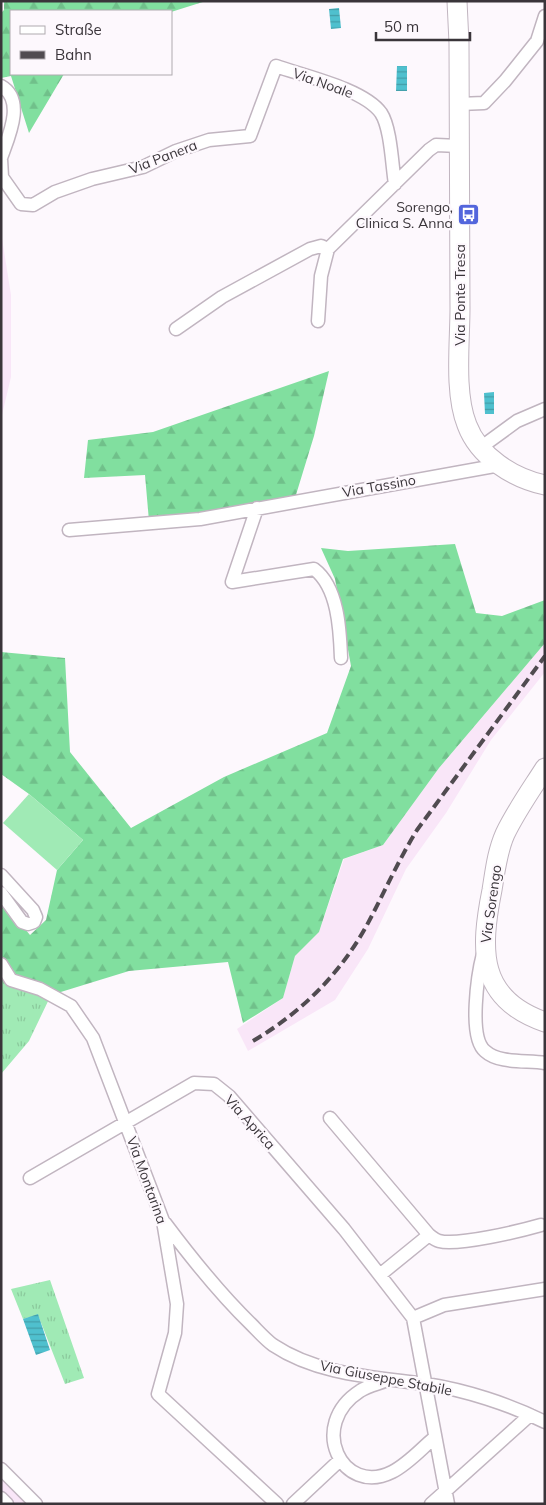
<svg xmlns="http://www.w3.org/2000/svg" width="546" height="1505" font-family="Mulish,sans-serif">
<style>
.built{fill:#f9e6f8}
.grass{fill:url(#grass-tufts)}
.forest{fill:url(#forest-firs)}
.garden{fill:#a0eab5}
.water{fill:url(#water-rules)}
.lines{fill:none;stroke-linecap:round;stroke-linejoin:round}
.street-casing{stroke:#c1b5c0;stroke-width:15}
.secondary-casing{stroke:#c1b5c0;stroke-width:21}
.street{stroke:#fff;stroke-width:12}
.secondary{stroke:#fff;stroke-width:19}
.rail{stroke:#504b50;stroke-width:4;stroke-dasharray:10 5;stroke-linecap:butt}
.labels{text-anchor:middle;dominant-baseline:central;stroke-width:4.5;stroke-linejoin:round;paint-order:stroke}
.street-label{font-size:14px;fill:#3a353a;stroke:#fdf8fd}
.poi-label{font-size:14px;fill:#3a353a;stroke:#fdf8fd;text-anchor:end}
</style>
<defs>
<pattern id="grass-tufts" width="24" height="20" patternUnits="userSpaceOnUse" patternTransform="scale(1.25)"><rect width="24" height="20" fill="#a0eab5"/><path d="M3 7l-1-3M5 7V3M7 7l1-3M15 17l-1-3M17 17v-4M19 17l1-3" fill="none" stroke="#8bc99c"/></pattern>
<pattern id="forest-firs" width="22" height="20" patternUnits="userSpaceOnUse" patternTransform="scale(1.25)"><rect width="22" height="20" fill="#81df9f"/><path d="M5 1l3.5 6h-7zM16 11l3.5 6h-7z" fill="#70c08a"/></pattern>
<pattern id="water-rules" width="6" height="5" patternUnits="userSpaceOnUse" patternTransform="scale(1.25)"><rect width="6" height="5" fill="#4fc0ce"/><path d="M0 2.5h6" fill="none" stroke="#439da8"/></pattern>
</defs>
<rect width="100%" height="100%" fill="#fdf8fd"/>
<path class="built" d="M1 232 11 295V377L1 419Z
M545 643V672L491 740 446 813 406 869 368 949 335 1000 248 1051 237 1029 283 998 295 956 319 932 344 859 383 845 439 768Z
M1 1470 29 1504H1Z"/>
<path class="grass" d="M1 964 51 995 29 1041 1 1074Z
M50 1280 84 1378 65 1384 38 1315 23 1319 11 1289Z"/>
<path class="forest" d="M4 1H206L171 12 11 11V74H64L29 133 11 76 1 78V13L4 10Z
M329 371 314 436 295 498 149 521 145 475 84 478 88 440 153 432Z
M455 544 476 613 502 616 545 600V643L439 768 383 845 343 859 319 932 295 956 283 998 243 1023 228 962 129 971 51 995 11 980 1 960V900L30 935 46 920 57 870 83 840 29 794 1 774V652L65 658 70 752 131 828 224 777 327 733 351 666 335 579 321 548 348 551Z"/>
<path class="garden" d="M29 794 83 840 57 870 3 823Z"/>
<path class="water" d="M339 8 341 28 331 29 329 9Z
M397 66H407V91H396Z
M494 392V414H485L484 393Z
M38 1314 50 1350 36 1355 23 1319Z"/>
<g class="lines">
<defs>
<path id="street" d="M1 86C26 100 8 138 1 158
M459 104 484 103 505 81 537 41 545 16
M1 159 2 177 21 204 33 205 55 192 92 179 143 167 176 151 209 140 250 136 276 66C304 76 364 89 381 113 391 128 392 166 395 184
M328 249 429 150 436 145 459 146
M176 329 222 297 310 249 321 246 328 249 321 276 318 321
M480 448 517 421 545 409
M257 508 232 582 314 569C338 587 340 629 341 658
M69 530 200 519 500 465
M1 875 33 910 36 917 34 922 28 924 22 922 1 893
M483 954C478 973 468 1037 485 1051 499 1064 527 1060 545 1063
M1 964 11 980 40 989 71 1006 93 1038 163 1221 177 1304 175 1333 158 1394 277 1504
M330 1118 429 1235 381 1274
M30 1178 194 1083 214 1084 229 1096 344 1229 413 1318
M165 1223C192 1259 219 1293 251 1324 258 1331 265 1339 273 1345 318 1375 374 1377 426 1384 465 1390 509 1404 545 1422
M429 1235C432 1237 435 1240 439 1241 458 1246 520 1231 541 1225
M385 1381C377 1384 367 1386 360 1391 307 1425 342 1497 392 1472 408 1464 421 1449 434 1438
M1 1469 36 1504
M1 1498 7 1504
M293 1504 340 1460
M431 1504 530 1415
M448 1504 413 1318 444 1305 545 1289"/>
<path id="secondary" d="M457 1 459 43C459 132 459 220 460 308 460 343 454 393 467 425 479 457 513 478 545 485
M545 768C531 790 516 811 505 834 497 852 495 872 492 890 480 950 478 999 545 1022"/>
</defs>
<use href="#street" class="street-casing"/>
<use href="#secondary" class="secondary-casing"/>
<use href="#street" class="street"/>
<use href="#secondary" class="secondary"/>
<path class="rail" d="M253 1041C302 1012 340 974 367 925 384 893 398 861 417 830L545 656"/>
</g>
<defs>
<symbol id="bus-square" viewBox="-11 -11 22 22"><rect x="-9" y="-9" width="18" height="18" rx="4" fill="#5366dc" stroke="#fdf8fd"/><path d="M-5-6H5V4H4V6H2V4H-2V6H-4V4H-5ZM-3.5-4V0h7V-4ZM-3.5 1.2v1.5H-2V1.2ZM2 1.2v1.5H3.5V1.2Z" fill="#fff"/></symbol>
</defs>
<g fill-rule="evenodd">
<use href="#bus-square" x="456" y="202" width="25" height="25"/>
</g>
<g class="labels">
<g class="street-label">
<text transform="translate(323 83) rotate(20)">Via Noale</text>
<text transform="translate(163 157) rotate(-21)">Via Panera</text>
<text transform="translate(460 295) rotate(-90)">Via Ponte Tresa</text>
<text transform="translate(379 486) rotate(-10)">Via Tassino</text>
<text transform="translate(491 904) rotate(-82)">Via Sorengo</text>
<text transform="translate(250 1122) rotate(48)">Via Aprica</text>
<text transform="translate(147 1180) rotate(70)">Via Montarina</text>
<text transform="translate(386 1378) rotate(11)">Via Giuseppe Stabile</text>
</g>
<g class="poi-label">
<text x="453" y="207">Sorengo,<tspan x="453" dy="16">Clinica S. Anna</tspan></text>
</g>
</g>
<rect width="546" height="1505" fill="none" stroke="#3a353a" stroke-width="5"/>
<rect x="10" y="10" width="162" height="65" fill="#fdf8fd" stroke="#afaaaf"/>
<rect x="20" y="26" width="25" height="8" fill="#ffffff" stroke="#afaaaf"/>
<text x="55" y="35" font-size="15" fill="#3a353a">Straße</text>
<rect x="20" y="51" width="25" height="8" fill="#504b50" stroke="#afaaaf"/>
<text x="55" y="60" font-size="15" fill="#3a353a">Bahn</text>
<path d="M376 32v8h94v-8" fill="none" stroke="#3a353a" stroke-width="2.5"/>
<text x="384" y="32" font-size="15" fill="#3a353a" stroke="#fdf8fd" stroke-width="4" paint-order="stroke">50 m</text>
</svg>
